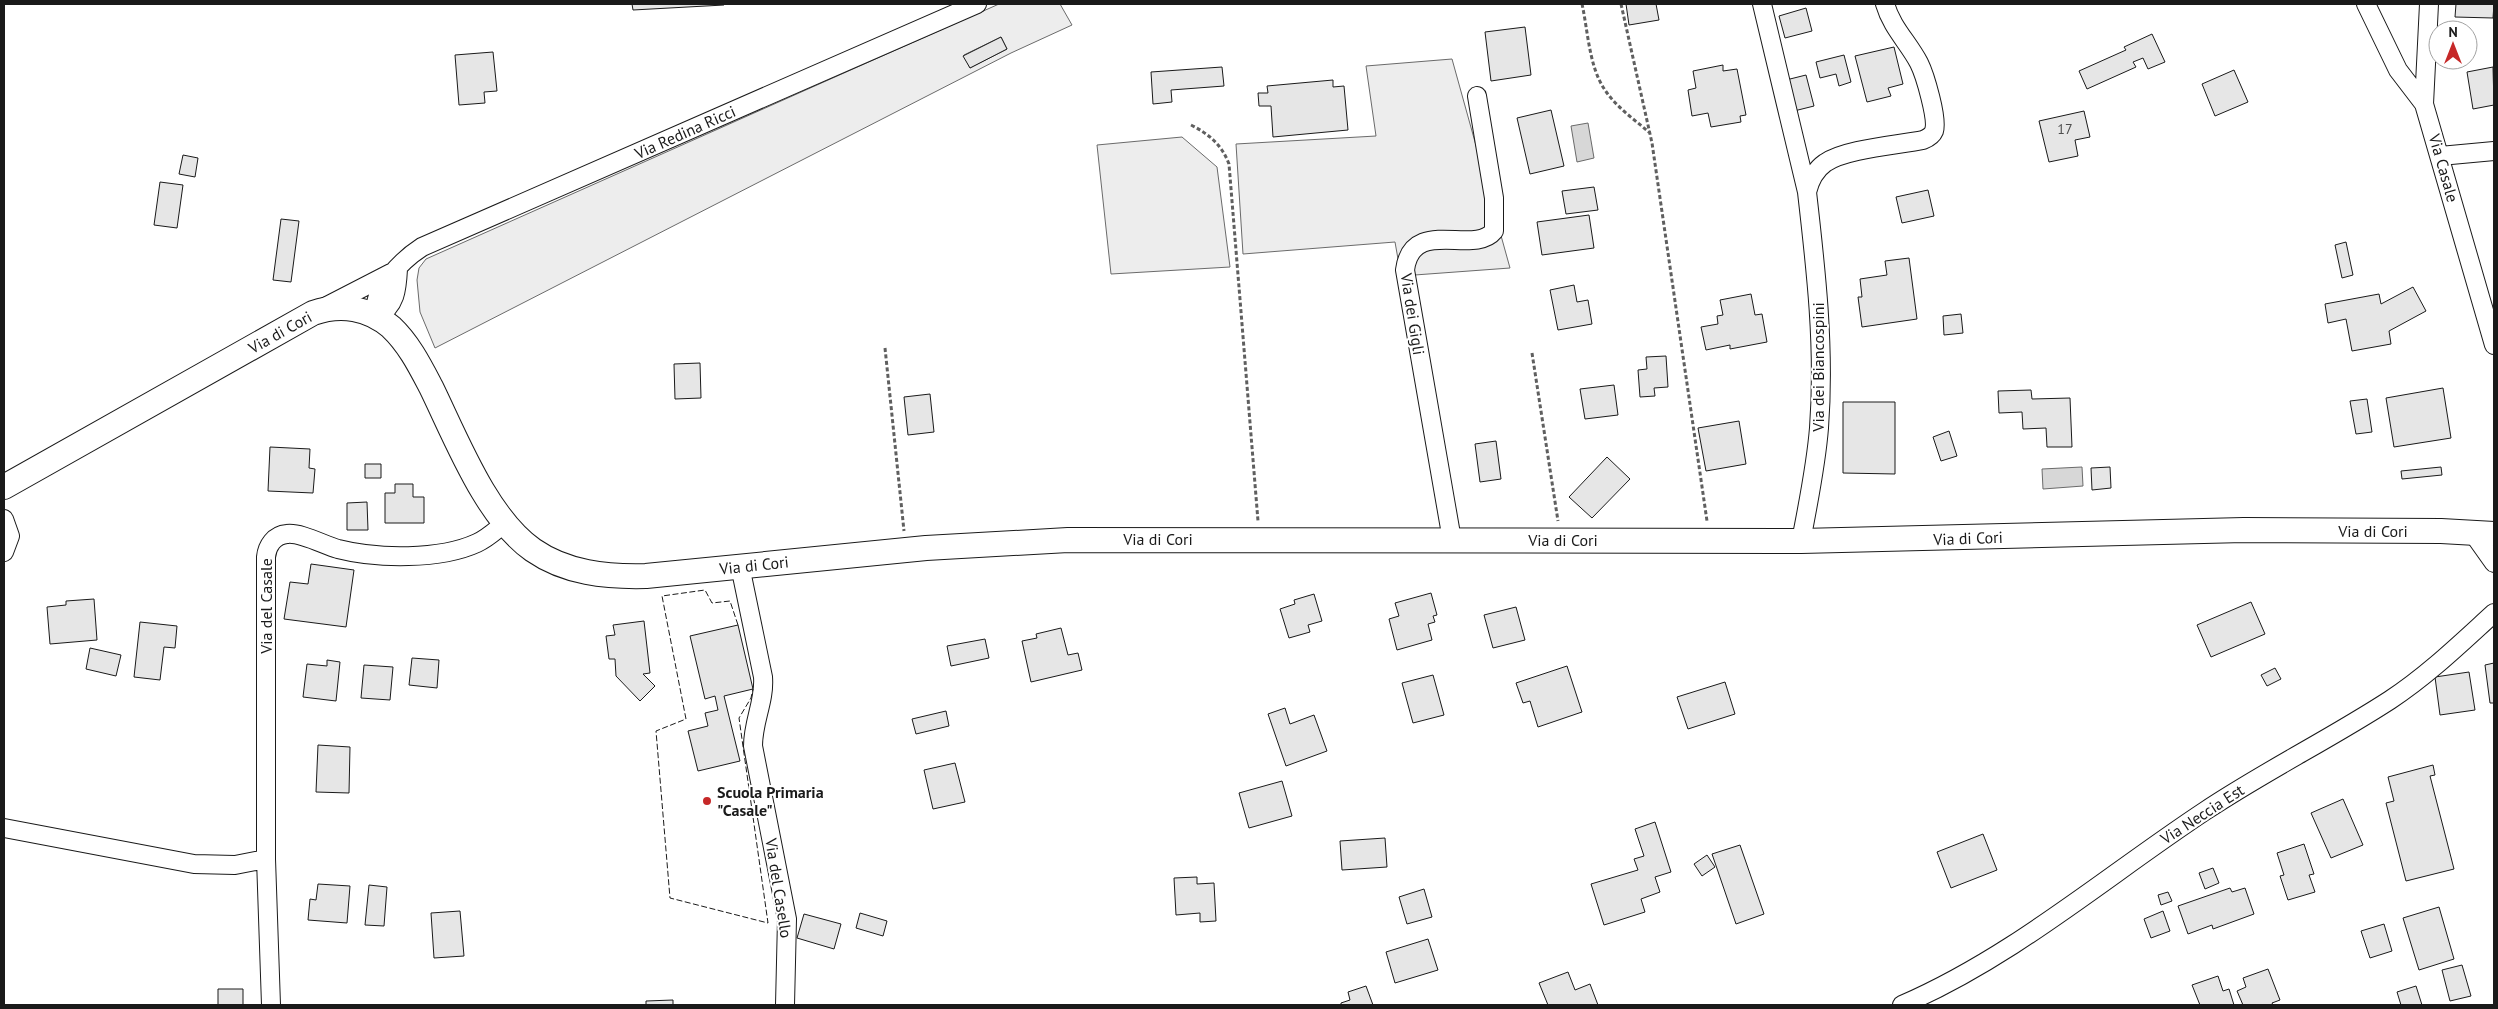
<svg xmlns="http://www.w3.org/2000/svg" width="2498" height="1009" font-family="'PT Sans',sans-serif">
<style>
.built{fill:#ededed;stroke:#6a6a6a;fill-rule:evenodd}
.water{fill:#d7d7d7;stroke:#6a6a6a}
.building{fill:#e6e6e6;stroke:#1a1a1a}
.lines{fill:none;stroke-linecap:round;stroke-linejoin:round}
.minor-casing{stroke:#1a1a1a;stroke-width:20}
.secondary-casing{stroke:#1a1a1a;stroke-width:26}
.path{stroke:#5f5f5f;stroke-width:3;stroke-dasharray:4 2.5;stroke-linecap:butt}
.minor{stroke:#fff;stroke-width:18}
.secondary{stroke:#fff;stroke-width:24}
.fence{stroke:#1a1a1a;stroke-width:1;stroke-dasharray:6 2.5;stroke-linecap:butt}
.poi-dot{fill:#c62828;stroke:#fff;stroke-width:2}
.labels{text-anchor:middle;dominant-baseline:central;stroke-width:4;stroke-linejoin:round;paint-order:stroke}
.number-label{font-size:14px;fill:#4d4d4d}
.street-label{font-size:16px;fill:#1a1a1a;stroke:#fff}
.poi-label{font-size:16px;font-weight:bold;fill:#1a1a1a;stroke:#fff;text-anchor:start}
</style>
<rect width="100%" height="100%" fill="#fff"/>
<path class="built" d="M999 4H1060L1072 25 1011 53 435 348 420 312 417 280 419 268 426 259ZM1001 37 1007 49 970 68 964 55Z
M1452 59 1510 268 1401 276 1395 242 1243 254 1236 144 1376 136 1366 66Z
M1182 137 1217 167 1230 267 1111 274 1097 145Z"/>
<path class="water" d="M1588 123 1594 158 1577 162 1571 126Z
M2082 467 2083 486 2043 489 2042 469Z"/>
<path class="building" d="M632 4H724V5L633 10Z
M1626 4H1656L1659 20 1629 25Z
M2456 4H2494L2493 18 2455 17Z
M1806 8 1812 31 1785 38 1779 16Z
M1525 27 1531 75 1491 81 1485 32Z
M2152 34 2165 62 2148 69 2143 58 2133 62 2136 67 2087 89 2079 71 2126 50 2124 47Z
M1001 37 1007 49 970 68 963 56Z
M1894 47 1903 84 1888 88 1891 96 1867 102 1855 56Z
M493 52 497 91 484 92 485 103 459 105 455 55Z
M1844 55 1851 82 1839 86 1836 74 1820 78 1816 62Z
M1723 65V71L1737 69 1746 115 1740 116 1741 122 1711 127 1708 113 1692 116 1688 90 1696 88 1693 71Z
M1222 67 1224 86 1171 90 1172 102 1153 104 1151 72Z
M2493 67 2494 105 2473 109 2467 72Z
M2234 70 2248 102 2215 116 2202 84Z
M1806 75 1814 106 1790 112 1782 81Z
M1333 80V87L1344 86 1348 130 1273 137 1271 106H1259L1258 93H1268L1267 86Z
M1551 110 1564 166 1530 174 1517 118Z
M2084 111 2090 137 2075 140 2078 156 2049 162 2039 121Z
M183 155 198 158 195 177 179 174Z
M160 182 183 185 177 228 154 225Z
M1594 187 1598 210 1566 214 1562 191Z
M1928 190 1934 216 1902 223 1896 197Z
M1589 215 1594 248 1542 255 1537 222Z
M281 219 299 221 291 282 273 280Z
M2346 242 2353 275 2342 278 2335 245Z
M1909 258 1917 319 1862 327 1858 297H1862L1860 279 1887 275 1885 261Z
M1574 285 1577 302 1588 300 1592 324 1558 330 1550 290Z
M2413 287 2426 311 2389 331 2391 344 2352 351 2346 319 2328 323 2325 304 2379 294 2381 304Z
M1751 294 1755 315 1762 314 1767 342 1730 349V345L1706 350 1701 327 1718 324 1717 316 1723 315 1720 300Z
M1961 314 1963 333 1944 335 1943 316Z
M1666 356 1668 387 1654 388 1655 396 1640 397 1638 370 1647 369 1646 357Z
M700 363 701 398 675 399 674 364Z
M1614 385 1618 415 1585 419 1580 389Z
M2443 388 2451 438 2394 447 2386 398Z
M2031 390 2032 399 2070 398 2072 447H2047L2046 428 2023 429 2022 412 1999 413 1998 391Z
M930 394 934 432 908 435 904 397Z
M2367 399 2372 432 2356 434 2350 401Z
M1843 402H1895V474L1843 473Z
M1739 421 1746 464 1706 471 1698 428Z
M1949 431 1957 456 1941 461 1933 437Z
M1496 441 1501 479 1480 482 1475 444Z
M270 447 310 449 309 468 315 469 313 493 268 491Z
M1607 457 1630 479 1592 518 1569 497Z
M365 464H381V478H365Z
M2110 467 2111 488 2092 490 2091 468Z
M2441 467 2442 475 2402 479 2401 471Z
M395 484H413V497H424V523H385V493H395Z
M367 502 368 530H347V503Z
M311 564 354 570 346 627 284 619 290 582 308 584Z
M1431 593 1437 615 1433 616 1435 622 1428 624 1432 640 1397 650 1389 619 1399 616 1395 603Z
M1314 594 1322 621 1308 625 1310 632 1289 638 1280 609 1295 604 1294 600Z
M94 599 97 640 50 644 47 607 66 605V601Z
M2251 602 2265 634 2211 657 2197 625Z
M1516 607 1525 640 1493 648 1484 615Z
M644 621 650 673 643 674 655 686 640 701 616 676 615 659H609L606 636 615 635 613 625Z
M140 622 177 626 175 648 164 647 160 680 134 677Z
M738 625 753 689 724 696 740 761 698 771 688 731 708 726 705 713 718 710 715 696 705 699 690 636Z
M1061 628 1068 655 1078 653 1082 670 1031 682 1022 641 1037 638 1036 634Z
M985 639 989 658 951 666 947 646Z
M90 648 121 655 116 676 86 669Z
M412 658 439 660 437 688 409 685Z
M327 660 340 662 336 701 303 697 307 664 327 666Z
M2494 663V703H2490L2485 665Z
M364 665 393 667 390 700 361 698Z
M1567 666 1582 712 1538 727 1530 701 1523 703 1516 683Z
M2275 668 2281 679 2267 686 2261 675Z
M2469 672 2475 710 2440 715 2435 677Z
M1433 675 1444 715 1413 723 1402 683Z
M1725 682 1735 714 1688 729 1677 697Z
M1285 708 1290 724 1314 715 1327 751 1286 766 1268 714Z
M946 711 949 726 916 734 912 719Z
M318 745 350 747 349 793 316 792Z
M955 763 965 802 933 809 924 770Z
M2433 765 2435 775 2430 776 2454 869 2406 881 2386 803 2394 801 2388 777Z
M1282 781 1292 816 1249 828 1239 793Z
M2343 799 2363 845 2331 858 2311 813Z
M1655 822 1671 872 1655 877 1660 892 1641 899 1645 912 1604 925 1591 884 1638 870 1634 859 1644 856 1635 829Z
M1983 834 1997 870 1951 888 1937 852Z
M1385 838 1387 867 1342 870 1340 841Z
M2304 844 2314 874 2309 875 2315 892 2288 900 2280 876 2284 875 2277 853Z
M1740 845 1764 914 1736 924 1712 854Z
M1707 855 1715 867 1702 876 1694 864Z
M2213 868 2219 883 2205 889 2199 873Z
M1197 877V884L1214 883 1216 921 1200 922V913L1176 915 1174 878Z
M318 884 350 886 347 923 308 920 310 899 316 900Z
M369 885 387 887 384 926 365 925Z
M2230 888 2232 892 2245 888 2254 914 2213 929 2212 925 2188 934 2178 906Z
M1424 889 1432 917 1407 924 1399 897Z
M2168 892 2172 901 2161 905 2158 895Z
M2439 907 2454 959 2419 970 2403 918Z
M460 911 464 956 434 958 431 913Z
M2163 911 2170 931 2151 938 2144 919Z
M860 913 887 921 883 936 856 928Z
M804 914 841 924 834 949 797 938Z
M2384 924 2392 951 2370 958 2361 931Z
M1428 939 1438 970 1395 983 1386 952Z
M2462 965 2471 996 2450 1001 2442 970Z
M2268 969 2280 1000 2272 1003 2273 1005H2243L2237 991 2246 987 2243 978Z
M1568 972 1575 990 1590 984 1598 1005H1548L1539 983Z
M2218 976 2223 991 2229 989 2234 1005H2200L2192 985Z
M1366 986 1373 1005H1341V1003L1350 1000 1348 992Z
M2416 986 2422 1005H2401L2397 992Z
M218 989H243V1005H218Z
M673 1000V1005H646V1001Z"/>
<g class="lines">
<defs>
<path id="minor" d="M1762 4 1807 192
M2366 4 2398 70 2424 104 2494 345
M2424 104 2429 4
M2440 156 2494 151
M398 269C397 289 396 306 376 317 370 291 402 260 422 247L977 4
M325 307 391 273
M4 519 10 536 4 552
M2472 532 2494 563
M1452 540 1405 270C1412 216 1474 256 1494 231V198L1477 96
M1801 541C1808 504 1816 466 1819 428 1825 348 1816 270 1807 192 1810 180 1815 170 1825 163 1844 149 1898 145 1923 140 1928 138 1932 136 1934 131 1938 119 1925 75 1919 63 1908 42 1892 28 1885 4
M740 566 763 677C765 701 753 721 753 746L787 919 785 1005
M4 828 194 864 235 865 266 859
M271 1005 266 859V557C267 546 274 535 287 534 300 532 324 545 338 549 377 559 440 560 477 543 488 538 496 530 505 523
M1902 1005C2013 957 2105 877 2205 811 2265 771 2330 739 2390 700 2428 675 2461 643 2494 613"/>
<path id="secondary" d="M4 487 313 313C341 303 369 308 391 327 409 344 420 366 431 387 456 438 486 517 533 550 566 573 606 577 646 576L926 548 1068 540 1801 541 2244 530 2441 531 2494 534"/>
</defs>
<use href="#minor" class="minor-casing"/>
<use href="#secondary" class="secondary-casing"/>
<path class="path" d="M1582 4C1588 31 1589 67 1605 90 1616 107 1635 120 1650 133
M1621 4 1652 143 1707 521
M1191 125C1209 134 1222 145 1229 164L1258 521
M885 348 904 531
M1532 353 1558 521"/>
<use href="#minor" class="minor"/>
<use href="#secondary" class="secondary"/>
<path class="fence" d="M738 625 730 601 712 603 705 590 662 596 686 719 656 731 670 898 768 923 739 718 751 698 753 689"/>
</g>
<circle class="poi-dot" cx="707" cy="801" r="5"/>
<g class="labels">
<g class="number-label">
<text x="2065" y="129">17</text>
</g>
<g class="street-label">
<text transform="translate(685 132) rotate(-24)">Via Redina Ricci</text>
<text transform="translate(2444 168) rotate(74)">Via Casale</text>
<text transform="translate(1413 314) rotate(81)">Via dei Gigli</text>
<text transform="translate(280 332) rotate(-29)">Via di Cori</text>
<text transform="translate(1818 367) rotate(-90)">Via dei Biancospini</text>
<text x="2373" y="531">Via di Cori</text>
<text transform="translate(1968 538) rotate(-2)">Via di Cori</text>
<text x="1158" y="539">Via di Cori</text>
<text x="1563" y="540">Via di Cori</text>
<text transform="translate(754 565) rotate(-6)">Via di Cori</text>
<text transform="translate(266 606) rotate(-90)">Via del Casale</text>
<text transform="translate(2202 814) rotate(-33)">Via Neccia Est</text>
<text transform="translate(779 888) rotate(81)">Via del Casello</text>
</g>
<g class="poi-label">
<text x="717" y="792">Scuola Primaria<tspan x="717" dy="18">"Casale"</tspan></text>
</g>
</g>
<rect width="2498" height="1009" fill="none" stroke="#1a1a1a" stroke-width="10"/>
<g transform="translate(2453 45)"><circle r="24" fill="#ffffff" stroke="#a3a3a3"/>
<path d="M0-4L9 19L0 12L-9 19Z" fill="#c62828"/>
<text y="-8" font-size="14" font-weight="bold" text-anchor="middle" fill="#1a1a1a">N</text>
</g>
</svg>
